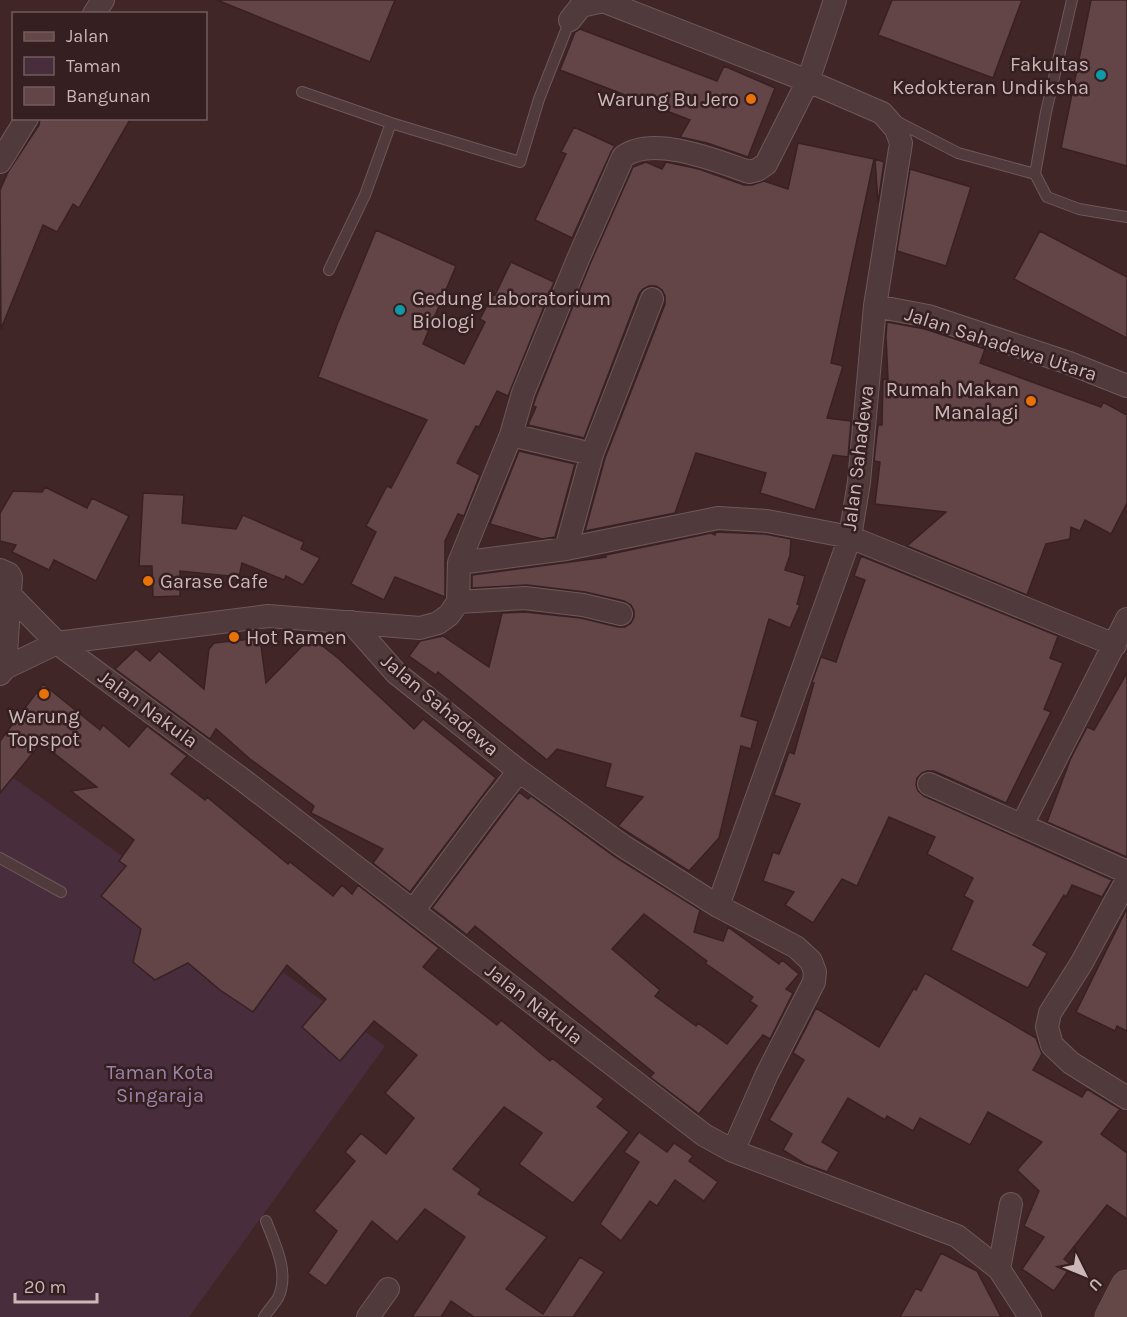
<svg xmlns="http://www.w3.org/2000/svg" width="1127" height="1317" font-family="Karla,sans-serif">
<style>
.green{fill:#482e3d}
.building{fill:#634547;stroke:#382122;stroke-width:1.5;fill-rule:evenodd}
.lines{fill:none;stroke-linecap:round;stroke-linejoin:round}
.lane-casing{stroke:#6e5859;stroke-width:12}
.street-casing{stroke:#6e5859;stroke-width:24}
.secondary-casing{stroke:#6e5859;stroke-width:33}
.lane{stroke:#513a3b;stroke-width:10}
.street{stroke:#513a3b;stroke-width:22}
.secondary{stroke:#644848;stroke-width:32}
.culture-dot{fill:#0f9aa8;stroke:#361f20;stroke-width:2}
.food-dot{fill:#e8710a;stroke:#361f20;stroke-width:2}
.labels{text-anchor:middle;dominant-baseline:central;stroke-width:5;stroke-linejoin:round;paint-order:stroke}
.poi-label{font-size:20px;fill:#cbb7b7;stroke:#361f20;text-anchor:end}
.street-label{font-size:20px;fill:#cbb7b7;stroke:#361f20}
.park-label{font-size:20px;fill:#9b84ab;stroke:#361f20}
</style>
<rect width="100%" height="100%" fill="#412627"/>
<path class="green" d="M0 768 385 1046 189 1317H0Z"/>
<path class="building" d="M217 0H395L370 62Z
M892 0H1022L993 78 878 35Z
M1091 0H1127V166L1061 148Z
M580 29 717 81 724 66 775 88 748 157 707 143 680 137 690 120 560 70 575 32Z
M40 118H131L79 208 73 204 57 232 43 225 1 329 0 190 8 172 39 125Z
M574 127 615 146 611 152 572 238 535 220 566 154 561 152Z
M798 143 874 159 831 363 843 366 827 418 851 421 848 457 833 455 815 510 760 493 766 473 696 453 675 513 585 531 605 458 665 304V296L662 290 656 286H649L643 289 639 294 584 438 528 425 536 407 533 406 536 397 590 264 633 167 646 162 662 169 666 162 699 169 744 185H752L764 181 788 189Z
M875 159 884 162 878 203Z
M910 169 971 187 946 266 897 251Z
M376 230 456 266 423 344 464 364 485 322 480 319 493 294 495 295 511 262 554 282 508 396 497 391 479 427 476 426 457 463 480 475 464 516 458 514 445 541V597L395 577 384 600 351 584 376 532 366 526 387 486 391 488 427 420 318 377 337 325Z
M1040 231 1127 277V338L1014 279Z
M887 322 925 329 985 349 980 363 1101 407 1103 402 1127 415V503L1111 534 1085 520 1080 531 1071 527 1070 539 1046 544 1027 595 907 546 946 512 875 504 880 462 874 461 878 425H882L883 379 888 380 886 337Z
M519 451 575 464 555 537 542 539 490 524Z
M45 487 87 508 92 498 129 516 96 581 54 560 49 570 12 552 16 545 0 541V513L13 491 42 492Z
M143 493 184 495 182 523 236 529 243 515 304 542 301 549 320 558 303 585 286 576 284 580 242 563 239 577 180 571V596L153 597 152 566H139Z
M716 532 765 534 791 539 790 555 785 570 805 576 797 604 800 605 790 628 769 619 741 716 758 721 751 749 741 746 719 838 689 871 618 826 643 797 605 787 611 764 557 749 547 760 438 672 436 675 409 656 420 641 443 636 489 667 502 613 525 612 581 618 618 627H625L631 623 634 617V611L631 605 624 601 585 592 527 585 472 588V575L607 557 601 556 711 533 715 535Z
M861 556 1058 636 1050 658 1063 663 1044 709 1051 712 1006 803 934 771H927L922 773 917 778 916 785 918 791 924 796 1112 880 1102 897 1072 885 1066 897 1064 895 1033 945 1047 953 1028 988 951 950 973 901 964 896 973 878 927 854 935 837 889 817 857 886 842 879 813 923 785 905 794 892 763 881 773 852 779 854 800 804 774 795 789 752 794 754 814 683 812 682 821 657 836 662 843 641 865 580 854 576Z
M311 637 338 658 414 729 423 719 496 778 410 892 373 863 383 849 311 813 314 806 250 759 216 729 210 739 115 669 136 649 150 661 159 651 204 689 209 649 214 643 260 638 266 683Z
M1127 673V857L1047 822 1070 760 1087 727 1094 730Z
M43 684 100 730 103 725 129 747 147 726 187 756 171 774 205 800 207 797 288 864 290 862 333 896 342 885 352 894 358 885 439 948 423 967 497 1025 501 1020 550 1061 552 1058 604 1099 597 1107 629 1132 573 1203 519 1164 542 1133 504 1107 453 1169 481 1189 478 1194 547 1237 506 1289 543 1314 580 1257 604 1272 573 1317H474L451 1301 441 1317H412L465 1237 425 1209 397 1242 372 1221 326 1286 308 1273 337 1231 314 1211 355 1161 345 1152 361 1133 386 1154 414 1118 385 1093 417 1055 374 1021 340 1061 302 1027 326 999 287 965 253 1012 220 990 188 963 155 980 133 962 141 929 101 896 126 866 119 861 134 840 71 791 97 787 41 743 0 793V741Z
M519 792 528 799 531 796 615 857 700 910 694 932 723 941 728 927 779 964 782 960 799 974 786 989 793 993 770 1039 763 1035 699 1114 650 1077 654 1073 475 926 467 935 432 908ZM644 914 707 961 705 963 753 997 750 1001 757 1006 727 1044 698 1023 696 1026 655 996 660 990 612 949Z
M1127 908V1031L1117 1026 1115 1031 1076 1012Z
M925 973 1036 1038 1042 1054 1033 1070 1082 1097 1087 1089 1120 1109 1101 1134 1127 1153V1219L1107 1205 1064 1259 1072 1265 1054 1291 1022 1269 1044 1237 1024 1226 1039 1191 1017 1170 1042 1142 988 1112 970 1145 920 1118 913 1131 887 1116 885 1120 848 1098 822 1142 839 1152 827 1172 805 1164 783 1150 792 1134 769 1120 804 1060 793 1053 816 1008 879 1047 914 988 916 990Z
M639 1132 667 1152 674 1143 693 1156 689 1161 718 1182 704 1201 675 1180 657 1206 650 1201 621 1241 600 1224 639 1162 624 1152Z
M941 1253 977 1271 1001 1317H900L916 1288 921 1291Z"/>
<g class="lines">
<defs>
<path id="lane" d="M1072 0 1046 112 1035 174 1047 197 1079 209 1127 217
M302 92 391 123 520 162 539 99 570 20
M896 121 958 153 1035 174
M329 270 365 195 391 123
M0 858 61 892
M264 1317C268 1311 274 1304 278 1298 290 1273 275 1244 266 1221"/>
<path id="street" d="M94 14 103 0
M570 20 581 6 603 1 808 81 882 113 896 129 901 143 875 306 859 482 850 537 718 906
M0 162 27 118
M875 306 928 316 1069 363 1127 386
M511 435 592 454
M566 549 592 454 652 299
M459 563 566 549 718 518 767 521 850 537 1115 645
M0 570 9 574 11 578 5 668
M10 595 57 643 243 780 704 1135 733 1151 957 1236 999 1269 1030 1317
M458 602 525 598 583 605 621 614
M351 622 396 673 519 771 623 846 718 906 796 947 811 961 815 972 814 982 767 1074 733 1151
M0 674 5 668 57 643 268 616 420 628 438 623 449 615 458 602 459 563 511 435 523 393 578 259 623 157C652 134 717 161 749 172L757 170 766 164 808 81 835 0
M929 784 1127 872
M1022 825 1127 619
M1127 880 1081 964 1050 1013 1047 1027 1052 1045 1071 1063 1127 1098
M413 911 490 808 519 771
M999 1269 1011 1204
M368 1317 388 1289"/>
<path id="secondary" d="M1111 1317 1127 1286"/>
</defs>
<use href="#lane" class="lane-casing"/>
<use href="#street" class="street-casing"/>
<use href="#secondary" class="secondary-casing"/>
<use href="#lane" class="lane"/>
<use href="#street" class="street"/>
<use href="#secondary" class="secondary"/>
</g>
<g class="culture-dot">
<circle cx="1101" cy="75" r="6"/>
<circle cx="400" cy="310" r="6"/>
</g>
<g class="food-dot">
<circle cx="751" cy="99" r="6"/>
<circle cx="1031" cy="401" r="6"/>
<circle cx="148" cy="581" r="6"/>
<circle cx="234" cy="637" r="6"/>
<circle cx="44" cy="694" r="6"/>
</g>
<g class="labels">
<g class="poi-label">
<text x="1089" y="64">Fakultas<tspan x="1089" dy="23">Kedokteran Undiksha</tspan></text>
<text x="739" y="99">Warung Bu Jero</text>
<text x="412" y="298" text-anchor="start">Gedung Laboratorium<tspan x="412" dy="23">Biologi</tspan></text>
<text x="1019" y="389">Rumah Makan<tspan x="1019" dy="23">Manalagi</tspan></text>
<text x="160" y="581" text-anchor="start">Garase Cafe</text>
<text x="246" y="637" text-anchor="start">Hot Ramen</text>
<text x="44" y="716" text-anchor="middle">Warung<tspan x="44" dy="23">Topspot</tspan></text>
</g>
<g class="street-label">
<text transform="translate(1001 344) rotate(18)">Jalan Sahadewa Utara</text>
<text transform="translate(858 458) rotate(-83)">Jalan Sahadewa</text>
<text transform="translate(440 705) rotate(40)">Jalan Sahadewa</text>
<text transform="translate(148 709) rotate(36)">Jalan Nakula</text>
<text transform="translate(534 1004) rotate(38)">Jalan Nakula</text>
</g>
<g class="park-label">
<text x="160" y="1072">Taman Kota<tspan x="160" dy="23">Singaraja</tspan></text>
</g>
</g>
<rect x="12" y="12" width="195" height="108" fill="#361f20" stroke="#725c5c" stroke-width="1.5"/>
<rect x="24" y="32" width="30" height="9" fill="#644848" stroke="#725c5c" stroke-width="1.5"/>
<text x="66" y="42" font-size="18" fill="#cbb7b7">Jalan</text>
<rect x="24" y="57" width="30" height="18" fill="#482e3d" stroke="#725c5c" stroke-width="1.5"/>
<text x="66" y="72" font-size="18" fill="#cbb7b7">Taman</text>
<rect x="24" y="87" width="30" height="18" fill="#634547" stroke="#725c5c" stroke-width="1.5"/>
<text x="66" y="102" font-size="18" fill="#cbb7b7">Bangunan</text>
<g transform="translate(1085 1275) rotate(133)" stroke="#361f20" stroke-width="4.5" paint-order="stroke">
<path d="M0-4.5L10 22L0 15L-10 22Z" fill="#cbb7b7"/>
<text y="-9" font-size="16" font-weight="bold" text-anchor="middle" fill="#cbb7b7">U</text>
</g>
<path d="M15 1293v9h82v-9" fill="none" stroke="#cbb7b7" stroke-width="3"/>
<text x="24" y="1293" font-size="18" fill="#cbb7b7" stroke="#361f20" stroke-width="4.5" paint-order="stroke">20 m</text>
</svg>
